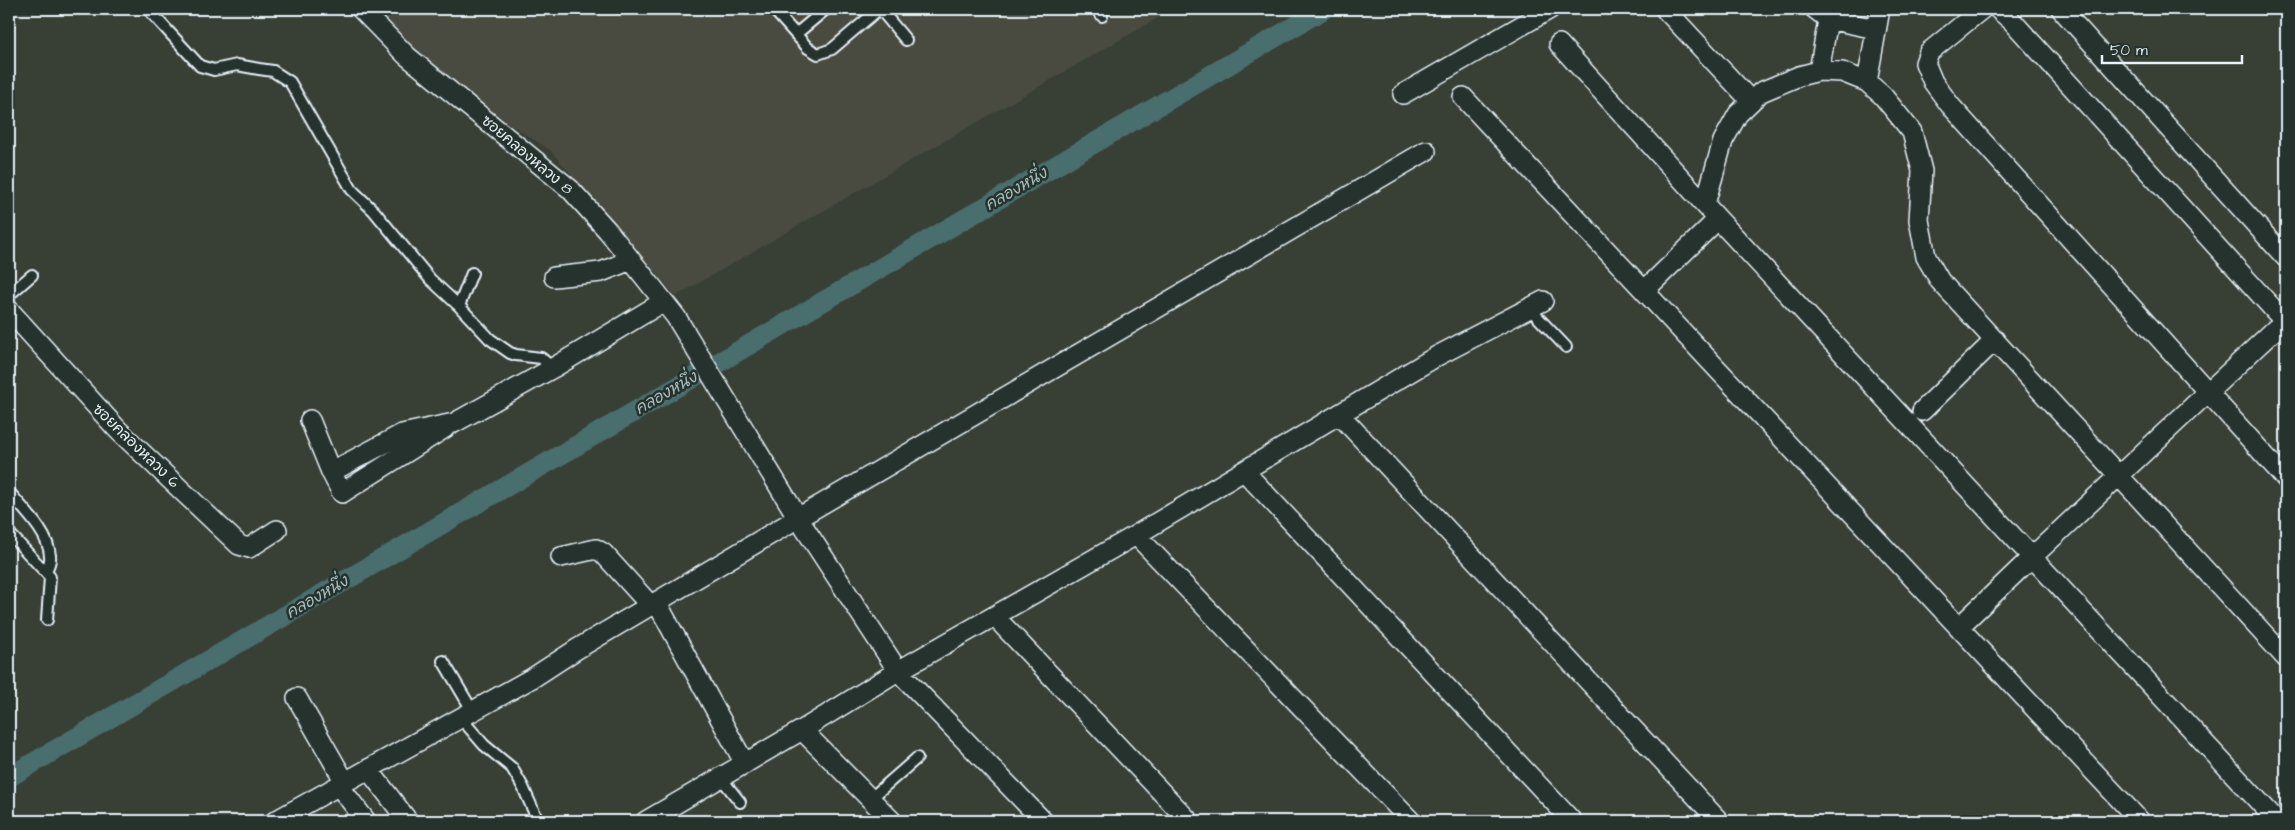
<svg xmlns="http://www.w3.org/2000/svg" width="2295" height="830" font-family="'Architects Daughter','Playpen Sans Thai',sans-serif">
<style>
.built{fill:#484c41}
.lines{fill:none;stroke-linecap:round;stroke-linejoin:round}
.canal{stroke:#4a6e6e;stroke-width:20}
.service-casing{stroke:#e8f1f8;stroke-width:14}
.minor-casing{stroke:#e8f1f8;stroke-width:22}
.service{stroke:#26332d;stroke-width:10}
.minor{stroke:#26332d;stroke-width:19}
.labels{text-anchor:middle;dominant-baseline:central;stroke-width:5;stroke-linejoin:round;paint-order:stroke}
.street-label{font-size:15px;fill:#e8f1f8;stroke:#26332d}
.water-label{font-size:16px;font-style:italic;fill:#a9bdc1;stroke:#26332d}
</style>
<rect width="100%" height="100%" fill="#384036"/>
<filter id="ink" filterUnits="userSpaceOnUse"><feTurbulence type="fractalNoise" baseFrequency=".02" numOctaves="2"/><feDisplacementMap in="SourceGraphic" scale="10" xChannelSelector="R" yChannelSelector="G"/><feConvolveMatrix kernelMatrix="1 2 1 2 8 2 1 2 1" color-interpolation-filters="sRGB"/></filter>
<g filter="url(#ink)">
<path class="built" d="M371 9H1173L676 296 550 150 430 72Z"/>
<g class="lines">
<path class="canal" d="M9 777 1324 9"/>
<defs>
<path id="service" d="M148 9 200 66 214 70 237 65 259 69 273 71 290 82 352 190 374 211 430 279 459 306
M773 9 808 48 818 54 832 49 879 9
M880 9 906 40
M1096 9 1102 16
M796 34 826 9
M472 273 459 306 490 339 510 353 516 355 541 358 553 368
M9 295 32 275
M1529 308 1566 347
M9 492C23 509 49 533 50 556 51 561 48 567 46 571
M9 533 50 577 47 620
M443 661 472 710
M460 717 484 745 512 768 523 787 538 821
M721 778 740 802
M870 799 917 758"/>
<path id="minor" d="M361 9 407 56 570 189 608 231 676 317 798 518 898 671 1043 821
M1665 9 1751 101
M1815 9 1828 19 1876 29
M1982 9 1929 52 1925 63 1933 82 1950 105 2286 479
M1998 9 2013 22 2286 323
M2061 9 2286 258
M1559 44 1718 219 2032 557 2284 321
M1819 71 1830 9
M1867 82 1880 9
M1403 94 1550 9
M1463 97 2140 821
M1705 204 1723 141 1738 114 1761 92 1799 76 1819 71 1842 72 1867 82 1883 96 1912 132 1922 171 1919 220 1926 257 1940 281 2286 658
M554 277 601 272 631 260
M1645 290 1718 219
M9 310 118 430 239 545 249 548 277 530
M1922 411 1995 340
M1339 414 1719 821
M310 420 331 472 402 434 454 423 553 368 663 302
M1244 471 1572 821
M331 472 342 493 445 428
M1136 535 1411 821
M561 557 596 549 603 553 651 606
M657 603 745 764
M995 617 1189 821
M1959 627 2032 557 2277 821
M297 698 345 782
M802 730 892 821
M368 769 408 821
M339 786 366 821
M275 821 534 677 577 649 798 518 1426 151
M646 821 802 730 898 671 1136 535 1437 356 1543 301"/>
</defs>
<use href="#service" class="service-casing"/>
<use href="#minor" class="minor-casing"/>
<use href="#service" class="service"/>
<use href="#minor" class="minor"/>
</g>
</g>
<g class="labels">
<g class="street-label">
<text transform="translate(527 155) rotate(40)">ซอยคลองหลวง 8</text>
<text transform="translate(136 446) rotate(44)">ซอยคลองหลวง 6</text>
</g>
<g class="water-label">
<text transform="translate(1016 189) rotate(-30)">คลองหนึ่ง</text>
<text transform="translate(666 393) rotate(-30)">คลองหนึ่ง</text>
<text transform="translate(317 597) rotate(-30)">คลองหนึ่ง</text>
</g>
</g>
<rect width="2295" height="830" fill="none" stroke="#26332d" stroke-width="30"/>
<rect x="15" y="15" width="2265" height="800" fill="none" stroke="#e8f1f8" stroke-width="2" filter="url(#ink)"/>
<path d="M2102 55v8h140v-8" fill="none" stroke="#e8f1f8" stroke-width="2.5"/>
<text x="2110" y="55" font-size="15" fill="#e8f1f8" stroke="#26332d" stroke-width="4" paint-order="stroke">50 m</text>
</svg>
